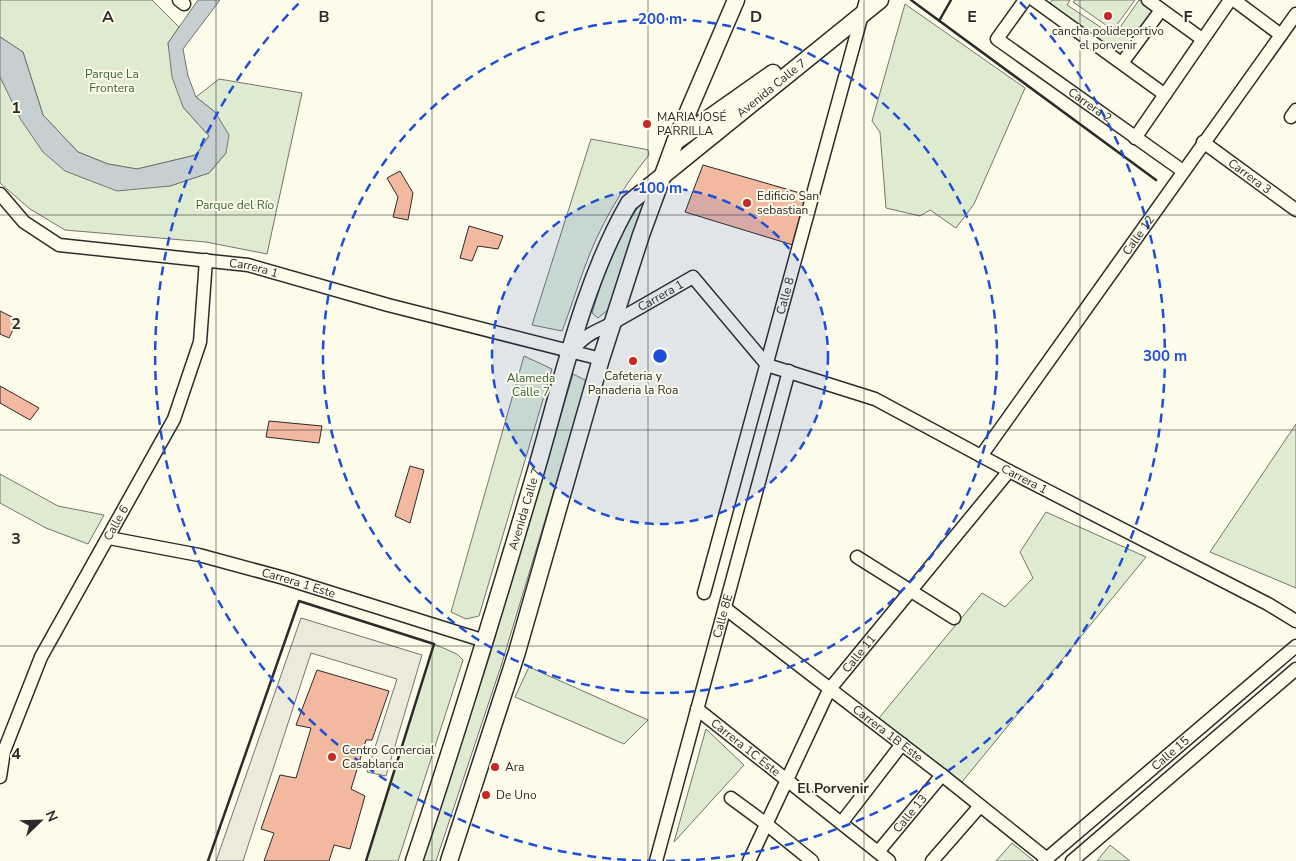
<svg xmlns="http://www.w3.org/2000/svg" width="1296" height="861" font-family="'Nunito Sans',sans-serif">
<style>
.green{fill:#deebd1;stroke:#74746e}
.parking{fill:#eceadb;stroke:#74746e}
.water{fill:#c7d0d0;stroke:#74746e}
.building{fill:#f2b8a0;stroke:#2b2b2b}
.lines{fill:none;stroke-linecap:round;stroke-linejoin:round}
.minor-casing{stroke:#2b2b2b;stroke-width:15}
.major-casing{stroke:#2b2b2b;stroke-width:19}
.minor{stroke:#fdfbea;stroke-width:12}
.major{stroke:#fdfbea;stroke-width:16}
.wall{stroke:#2b2b2b;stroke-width:2.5}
.grid{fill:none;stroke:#2b2b2b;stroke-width:1;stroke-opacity:0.55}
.ring{fill:none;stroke:#1d4ed8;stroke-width:2.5;stroke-dasharray:9 6}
.poi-dot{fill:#c62828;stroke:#fdfbea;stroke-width:2}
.labels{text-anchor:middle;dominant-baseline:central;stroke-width:4;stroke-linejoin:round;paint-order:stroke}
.poi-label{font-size:12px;fill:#2b2b2b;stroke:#fdfbea;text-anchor:start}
.park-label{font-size:12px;fill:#34623c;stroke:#fdfbea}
.street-label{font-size:12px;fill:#2b2b2b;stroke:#fdfbea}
.neighbourhood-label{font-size:14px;font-weight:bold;fill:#2b2b2b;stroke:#fdfbea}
.grid-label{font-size:16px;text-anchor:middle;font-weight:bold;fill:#2b2b2b;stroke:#fdfbea;stroke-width:4;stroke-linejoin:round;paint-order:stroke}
.centre{fill:#1d4ed8;stroke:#fdfbea;stroke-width:2.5}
.ring-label{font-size:15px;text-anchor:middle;font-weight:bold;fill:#1d4ed8;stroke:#fdfbea;stroke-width:4;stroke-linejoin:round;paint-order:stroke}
</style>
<rect width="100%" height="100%" fill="#fdfbea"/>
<path class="green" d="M0 0H152L179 27 168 43 183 107 209 136 196 155 137 169 108 164 78 152 43 115 23 52 0 37Z
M1052 0H1070L1067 5 1114 36 1139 0 1154 9 1121 55 1049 5Z
M1075 0H1135L1113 30 1073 2Z
M905 4 1025 88 974 204 956 228 930 210 920 216 886 208 880 132 872 121Z
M0 77 43 152 170 186 209 173 226 153 215 112 196 97 219 79 302 93 267 254 206 242 65 230 30 209 0 183Z
M591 139 644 149 648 150 649 155C621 189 599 227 584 269 576 290 570 311 562 331L532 325Z
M651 186 609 309 598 318 592 313 612 249Z
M524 356 552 369 479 616 466 619 451 612Z
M573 374 587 381 502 663 436 861H422L489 658Z
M1296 424V588L1210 552Z
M0 474 58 506 104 515 88 544 46 528 0 503Z
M1046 512 1146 557 962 782 879 718 982 593 1005 607 1033 578 1020 552Z
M434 644 457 654 463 660 398 861H366Z
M529 667 648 720 624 744 515 697Z
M706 729 744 765 674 842Z
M1012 843 1034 861H996Z
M1110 845 1130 861H1097Z"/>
<path class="parking" d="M301 618 422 655 386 776 367 772 397 679 311 653 243 861H216Z"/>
<path class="water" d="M198 0H220L183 49 188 76 196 97 215 112 229 135 226 153 209 173 170 186 117 191 65 171 43 152 21 120 0 77V37L23 52 43 115 78 152 108 164 137 169 196 155 209 136 183 107 172 77 168 43Z"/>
<path class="building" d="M703 165 807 195 796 246 685 212Z
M400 171 413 193 408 220 393 217 398 197 387 178Z
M469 226 503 236 498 249 478 246 472 261 460 258Z
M0 311 18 320 9 338 0 334Z
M0 386 39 408 30 420 0 403Z
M269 421 322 426 319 443 266 437Z
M410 466 424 470 410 523 395 516Z
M317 670 389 691 372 740H366L351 789 365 796 350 849 334 845 329 861H264L274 833 261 829 280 775 296 778 311 728 296 725Z"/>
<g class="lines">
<defs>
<g id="minor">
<path d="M179 0 184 4"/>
<path id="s1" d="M1025 0 997 39 1183 171"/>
<path d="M1034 0 1164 94"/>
<path d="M1148 0 1202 39"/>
<path d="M1234 0 1281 35"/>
<path d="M1122 63 1161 10"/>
<path d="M1291 117 1296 110"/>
<path d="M1135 138 1230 0"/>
<path id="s2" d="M1203 142 1296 210"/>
<path id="s3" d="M0 194 24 222 59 245 248 265 388 305 601 359"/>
<path id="s4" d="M571 351C589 331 595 333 616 321 641 307 667 292 693 277L767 365 875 399 1009 471 1268 604 1296 621"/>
<path id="s5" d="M981 456 1296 14"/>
<path id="s6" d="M109 538 199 555 284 578 485 641"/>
<path d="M857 557 954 618"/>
<path id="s7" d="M704 593 866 0"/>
<path id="s8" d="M726 609 942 775 1047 859"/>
<path id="s9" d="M697 709 889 861"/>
<path id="s10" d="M0 777 4 751 41 657 174 419 200 342 206 260"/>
<path d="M731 798 765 823 812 861"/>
<path d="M842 822 902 744"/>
<path id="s11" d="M878 852 942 775"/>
<path id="s12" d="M656 861 789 371"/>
<path id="s13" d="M749 861 829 690 1009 471"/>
<path d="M932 861 980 806"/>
<path id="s14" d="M1044 861 1296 646"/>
<path d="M1072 861 1296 669"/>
</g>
<g id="major">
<path d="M675 142 773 73"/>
<path id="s15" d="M414 861C458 731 498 599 537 467 563 378 583 283 629 203L880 0"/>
<path d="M449 861 517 652 601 359 641 235 675 142 736 0"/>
</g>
</defs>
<use href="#minor" class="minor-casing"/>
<use href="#major" class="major-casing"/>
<use href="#minor" class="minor"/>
<use href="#major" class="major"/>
<path class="wall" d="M911 0 1156 180
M939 21 951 0
M208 861 299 601 434 644 366 861"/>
</g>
<path class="grid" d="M216 0V861M432 0V861M648 0V861M864 0V861M1080 0V861M0 215H1296M0 430H1296M0 646H1296"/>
<circle cx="660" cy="356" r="168" fill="#1d4ed8" fill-opacity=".12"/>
<g class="ring">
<circle cx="660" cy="356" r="168"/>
<circle cx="660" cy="356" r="337"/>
<path d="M656 861A505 505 0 0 1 300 2M1020 2A505 505 0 0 1 664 861"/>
</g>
<g class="poi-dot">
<circle cx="1108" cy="16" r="5"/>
<circle cx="647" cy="124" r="5"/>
<circle cx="747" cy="203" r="5"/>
<circle cx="633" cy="361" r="5"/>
<circle cx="332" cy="757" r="5"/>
<circle cx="495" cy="767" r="5"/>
<circle cx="486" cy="795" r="5"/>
</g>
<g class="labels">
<g class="poi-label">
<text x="1108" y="31" text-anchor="middle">cancha polideportivo<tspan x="1108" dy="14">el porvenir</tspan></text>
<text x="657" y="117">MARIA JOSÉ<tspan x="657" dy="14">PARRILLA</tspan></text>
<text x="757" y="196">Edificio San<tspan x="757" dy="14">sebastian</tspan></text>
<text x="633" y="376" text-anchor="middle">Cafeteria y<tspan x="633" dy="14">Panaderia la Roa</tspan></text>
<text x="342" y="750">Centro Comercial<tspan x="342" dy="14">Casablanca</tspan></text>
<text x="505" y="767">Ara</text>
<text x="496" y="795">De Uno</text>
</g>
<g class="park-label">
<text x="112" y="74">Parque La<tspan x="112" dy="14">Frontera</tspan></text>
<text x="235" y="205">Parque del Río</text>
<text x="531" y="378">Alameda<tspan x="531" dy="14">Calle 7</tspan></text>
</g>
<g class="street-label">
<text stroke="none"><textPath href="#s15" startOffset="876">Avenida Calle 7</textPath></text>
<text stroke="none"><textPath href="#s1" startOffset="162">Carrera 2</textPath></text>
<text stroke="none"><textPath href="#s2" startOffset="58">Carrera 3</textPath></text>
<text stroke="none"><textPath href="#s5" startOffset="271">Calle 12</textPath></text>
<text stroke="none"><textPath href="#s3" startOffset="275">Carrera 1</textPath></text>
<text stroke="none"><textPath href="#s4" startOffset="106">Carrera 1</textPath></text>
<text stroke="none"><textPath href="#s7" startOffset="308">Calle 8</textPath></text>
<text stroke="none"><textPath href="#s4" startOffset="541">Carrera 1</textPath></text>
<text stroke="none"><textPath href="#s15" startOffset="369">Avenida Calle 7</textPath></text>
<text stroke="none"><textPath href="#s10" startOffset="281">Calle 6</textPath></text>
<text stroke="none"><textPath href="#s6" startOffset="195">Carrera 1 Este</textPath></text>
<text stroke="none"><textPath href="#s12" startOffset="254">Calle 8E</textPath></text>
<text stroke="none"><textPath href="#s13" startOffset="236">Calle 11</textPath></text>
<text stroke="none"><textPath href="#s8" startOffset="204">Carrera 1B Este</textPath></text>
<text stroke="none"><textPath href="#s9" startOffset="62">Carrera 1C Este</textPath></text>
<text stroke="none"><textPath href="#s14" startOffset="166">Calle 15</textPath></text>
<text stroke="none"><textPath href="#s11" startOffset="50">Calle 13</textPath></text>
</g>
<g class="neighbourhood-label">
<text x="833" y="788">El Porvenir</text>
</g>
</g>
<g class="grid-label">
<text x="108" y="22">A</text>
<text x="324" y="22">B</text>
<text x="540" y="22">C</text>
<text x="756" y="22">D</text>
<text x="972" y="22">E</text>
<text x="1188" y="22">F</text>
<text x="16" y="113">1</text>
<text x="16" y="329">2</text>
<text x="16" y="544">3</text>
<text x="16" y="759">4</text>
</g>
<circle cx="660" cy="356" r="8" class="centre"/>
<g class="ring-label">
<text x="660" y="24">200 m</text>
<text x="660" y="193">100 m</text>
<text x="1165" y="361">300 m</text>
</g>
<g transform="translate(40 821) rotate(67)" stroke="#fdfbea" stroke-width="4" paint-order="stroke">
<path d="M0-4L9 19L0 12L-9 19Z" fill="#2b2b2b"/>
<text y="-8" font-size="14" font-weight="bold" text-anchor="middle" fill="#2b2b2b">N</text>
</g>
</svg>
